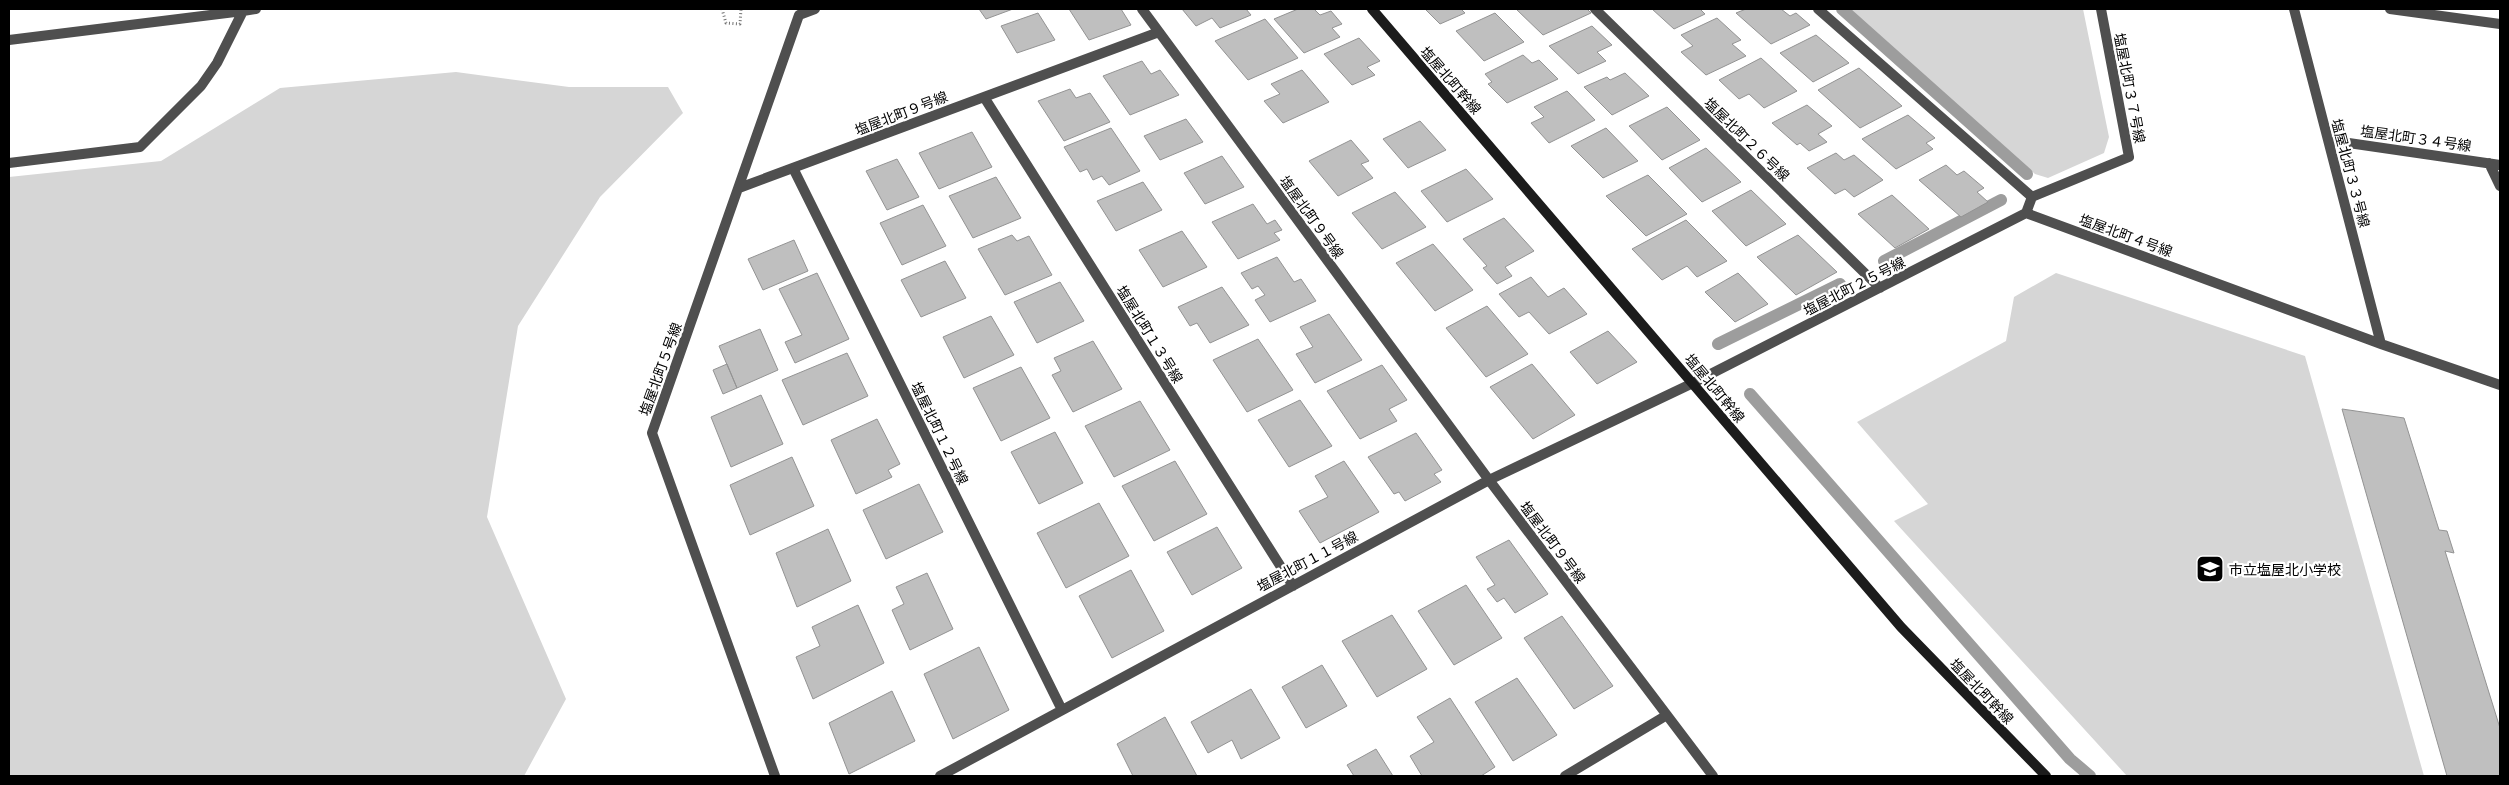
<svg xmlns="http://www.w3.org/2000/svg" width="2509" height="785" font-family="'Golos Text','Noto Sans JP',sans-serif">
<style>
.green{fill:#d6d6d6}
.lines{fill:none;stroke-linecap:round;stroke-linejoin:round}
.stream{stroke:#9d9d9d;stroke-width:12}
.building{fill:#bfbfbf;stroke:#939393}
.path{stroke:#717171;stroke-width:3;stroke-dasharray:1 2.5;stroke-linecap:butt}
.street{stroke:#4f4f4f;stroke-width:10}
.secondary{stroke:#1c1c1c;stroke-width:10}
.labels{text-anchor:middle;dominant-baseline:central;stroke-width:4.5;stroke-linejoin:round;paint-order:stroke}
.street-label{font-size:14px;fill:#000;stroke:#fff}
.poi-label{font-size:14px;fill:#000;stroke:#fff;text-anchor:start}
</style>
<rect width="100%" height="100%" fill="#fff"/>
<path class="green" d="M1849 9H2083L2109 137 2104 153 2048 178 2035 174Z
M456 72 569 87H668L683 113 600 197 518 326 487 517 566 699 524 776H9V177L161 161 280 88Z
M2056 273 2305 356 2424 776H2127L1894 521 1928 504 1857 422 2006 341 2014 297Z"/>
<g class="lines">
<path class="stream" d="M1842 9 2027 174
M1884 261 2001 200
M1718 344 1840 284
M1750 394 2070 759 2090 776"/>
</g>
<path class="building" d="M979 9H1013L986 19Z
M1069 9H1121L1131 25 1089 40Z
M1182 9H1246L1251 15 1220 28 1212 18 1196 26Z
M1298 9H1314L1320 15 1331 11 1342 24 1332 28 1340 37 1304 53 1274 19Z
M1425 9H1461L1465 13 1440 24Z
M1516 9H1587L1591 13 1543 35Z
M1652 9H1700L1705 14 1674 29Z
M1746 9H1781L1790 16 1796 13 1810 25 1771 44 1736 13Z
M1038 13 1055 40 1017 53 1001 26Z
M1495 13 1524 42 1484 61 1456 31Z
M1717 18 1741 40 1732 44 1746 56 1706 75 1681 52 1693 46 1681 35Z
M1265 19 1298 58 1248 80 1215 41Z
M1592 26 1612 45 1597 52 1606 61 1578 74 1549 46Z
M1816 35 1849 63 1813 82 1780 53Z
M1359 38 1380 61 1367 67 1375 75 1352 85 1324 54Z
M1523 55 1532 63 1539 60 1558 79 1507 103 1488 84 1492 82 1485 74Z
M1761 58 1797 91 1764 108 1749 94 1739 99 1719 80Z
M1142 61 1151 74 1160 70 1179 95 1130 115 1103 76Z
M1859 68 1902 106 1860 128 1818 90Z
M1302 70 1329 102 1283 123 1264 101 1280 94 1271 84Z
M1625 73 1649 96 1612 115 1584 87 1607 77 1610 80Z
M1070 89 1076 98 1090 93 1110 122 1064 141 1038 101Z
M1567 91 1595 120 1549 143 1531 123 1544 117 1534 107Z
M1807 105 1832 126 1818 134 1827 142 1809 151 1800 143 1797 145 1772 123Z
M1667 107 1700 140 1662 160 1629 126Z
M1908 115 1935 138 1926 143 1933 149 1896 169 1862 139Z
M1186 119 1203 142 1160 160 1144 136Z
M1420 121 1446 150 1408 168 1383 139Z
M1111 128 1140 171 1109 185 1102 176 1093 180 1087 169 1080 172 1064 147Z
M1606 128 1638 161 1603 178 1571 146Z
M972 132 992 167 939 189 919 153Z
M1351 140 1369 161 1361 164 1373 178 1338 196 1309 161Z
M1706 148 1741 182 1702 202 1669 168Z
M1836 153 1844 160 1854 155 1883 180 1854 197 1845 189 1835 194 1807 168Z
M1222 156 1244 187 1205 204 1184 173Z
M897 159 919 197 887 210 866 171Z
M1946 165 1957 175 1964 171 1984 188 1977 192 1988 202 1961 217 1919 180Z
M1466 169 1493 199 1447 222 1421 191Z
M1648 175 1687 214 1646 236 1606 196Z
M996 177 1021 218 973 238 949 196Z
M1143 182 1162 210 1116 231 1097 201Z
M1751 190 1786 224 1746 246 1712 211Z
M1395 192 1426 227 1382 249 1352 213Z
M1892 195 1929 229 1895 248 1858 214Z
M1253 204 1267 224 1275 220 1282 230 1274 233 1280 240 1238 259 1212 222Z
M923 205 946 246 902 265 880 223Z
M1504 218 1534 251 1505 267 1512 276 1497 284 1483 268 1487 266 1463 239Z
M1686 220 1727 261 1697 277 1687 266 1662 280 1632 249Z
M1182 231 1207 267 1163 287 1139 250Z
M1012 235 1017 241 1029 236 1052 275 1005 295 978 249Z
M1798 235 1837 272 1796 295 1757 257Z
M794 240 808 271 763 290 748 259Z
M1433 244 1473 290 1435 311 1396 263Z
M1277 257 1294 282 1301 279 1316 301 1270 322 1255 300 1265 295 1258 286 1252 289 1241 273Z
M945 261 966 298 921 317 901 280Z
M817 273 849 339 795 363 785 342 802 335 779 289Z
M1738 273 1768 304 1735 322 1705 292Z
M1531 277 1548 297 1564 288 1587 314 1549 334 1529 312 1519 317 1499 294Z
M1060 282 1084 321 1037 343 1014 302Z
M1222 287 1249 325 1210 343 1197 323 1190 326 1178 307Z
M1487 306 1528 354 1486 377 1446 328Z
M1329 314 1362 360 1315 383 1296 354 1313 347 1300 327Z
M991 316 1014 355 964 378 943 337Z
M760 329 778 370 737 388 719 346Z
M1608 331 1637 362 1597 384 1570 352Z
M1258 339 1293 390 1247 412 1213 360Z
M1093 341 1122 389 1073 412 1052 375 1061 371 1054 358Z
M847 353 868 396 803 425 782 380Z
M727 364 737 388 723 394 713 370Z
M1532 364 1575 415 1533 439 1490 387Z
M1382 365 1407 400 1389 409 1397 421 1360 439 1327 391Z
M1021 367 1050 418 1001 441 973 388Z
M761 395 783 444 731 467 711 417Z
M1300 400 1332 446 1289 467 1258 420Z
M1140 401 1170 450 1114 477 1085 426Z
M2342 409 2404 418 2439 530 2447 531 2454 553 2445 551 2500 728V776H2447Z
M877 419 900 464 888 470 892 477 856 494 831 440Z
M1055 432 1083 483 1039 504 1011 452Z
M1416 433 1442 470 1434 474 1441 482 1405 501 1399 492 1394 494 1368 457Z
M792 457 814 506 750 535 730 485Z
M1175 461 1207 514 1154 541 1122 486Z
M1344 461 1379 512 1320 543 1299 511 1328 497 1315 476Z
M919 484 943 532 886 559 863 510Z
M1099 503 1129 556 1066 588 1037 533Z
M1217 527 1242 568 1192 595 1167 552Z
M828 529 851 581 797 607 776 553Z
M1509 540 1548 594 1515 613 1504 598 1497 602 1487 589 1495 585 1476 557Z
M1131 570 1164 631 1112 658 1079 596Z
M927 573 953 629 910 650 892 610 904 604 896 587Z
M1466 585 1502 638 1454 665 1418 611Z
M858 605 884 663 813 699 796 657 820 646 812 627Z
M1392 615 1427 669 1377 697 1342 641Z
M1562 616 1613 686 1574 709 1524 638Z
M979 647 1009 710 953 739 924 674Z
M1322 665 1347 706 1306 728 1282 687Z
M1517 678 1557 735 1513 761 1475 702Z
M1251 689 1280 738 1241 759 1232 740 1208 753 1191 722Z
M892 691 915 741 849 774 829 723Z
M1450 698 1495 767 1481 776H1422L1410 756 1434 742 1417 717Z
M1165 717 1190 763 1197 776H1133L1117 744Z
M1376 749 1393 776H1354L1347 765Z"/>
<g class="lines">
<path class="path" d="M722 9 726 23 740 24 741 9"/>
<path class="street" d="M1142 9 1159 32
M1595 9 1880 288
M1818 9 2032 197 2026 213 2381 344 2500 385
M2294 9 2381 344
M2390 9 2500 24
M9 40 243 11
M984 97 1293 586
M2328 140 2500 165
M9 163 140 147 201 86 217 63 243 11 256 9
M2489 163 2500 186
M793 168 1062 710
M739 188 1159 32 1489 480 1713 776
M2032 197 2129 157 2101 9
M775 776 652 433 799 15 815 9
M940 776 1489 480 1693 383 2026 213
M1565 776 1667 715"/>
<path class="secondary" d="M1372 9 1901 627 2046 776"/>
</g>
<defs>
<symbol id="school-square" viewBox="-11 -11 22 22"><rect x="-9" y="-9" width="18" height="18" rx="4" fill="#000" stroke="#fff"/><path d="M0-5L7-2L0 1L-7-2ZM-4 1L0 2.5L4 1V4Q0 6-4 4Z" fill="#fff"/></symbol>
</defs>
<g fill-rule="evenodd">
<use href="#school-square" x="2194" y="553" width="32" height="32"/>
</g>
<g class="labels">
<g class="street-label">
<text transform="translate(1451 80) rotate(49)">塩屋北町幹線</text>
<text transform="translate(2130 88) rotate(79)">塩屋北町３７号線</text>
<text transform="translate(901 113) rotate(-21)">塩屋北町９号線</text>
<text transform="translate(2416 138) rotate(8)">塩屋北町３４号線</text>
<text transform="translate(1747 139) rotate(44)">塩屋北町２６号線</text>
<text transform="translate(2351 173) rotate(75)">塩屋北町３３号線</text>
<text transform="translate(1312 217) rotate(54)">塩屋北町９号線</text>
<text transform="translate(2126 235) rotate(20)">塩屋北町４号線</text>
<text transform="translate(1854 286) rotate(-27)">塩屋北町２５号線</text>
<text transform="translate(1150 334) rotate(58)">塩屋北町１３号線</text>
<text transform="translate(660 369) rotate(-70)">塩屋北町５号線</text>
<text transform="translate(1715 388) rotate(50)">塩屋北町幹線</text>
<text transform="translate(940 433) rotate(64)">塩屋北町１２号線</text>
<text transform="translate(1553 542) rotate(53)">塩屋北町９号線</text>
<text transform="translate(1307 561) rotate(-28)">塩屋北町１１号線</text>
<text transform="translate(1982 691) rotate(46)">塩屋北町幹線</text>
</g>
<g class="poi-label">
<text x="2229" y="569">市立塩屋北小学校</text>
</g>
</g>
<rect width="2509" height="785" fill="none" stroke="#000000" stroke-width="20"/>
</svg>
